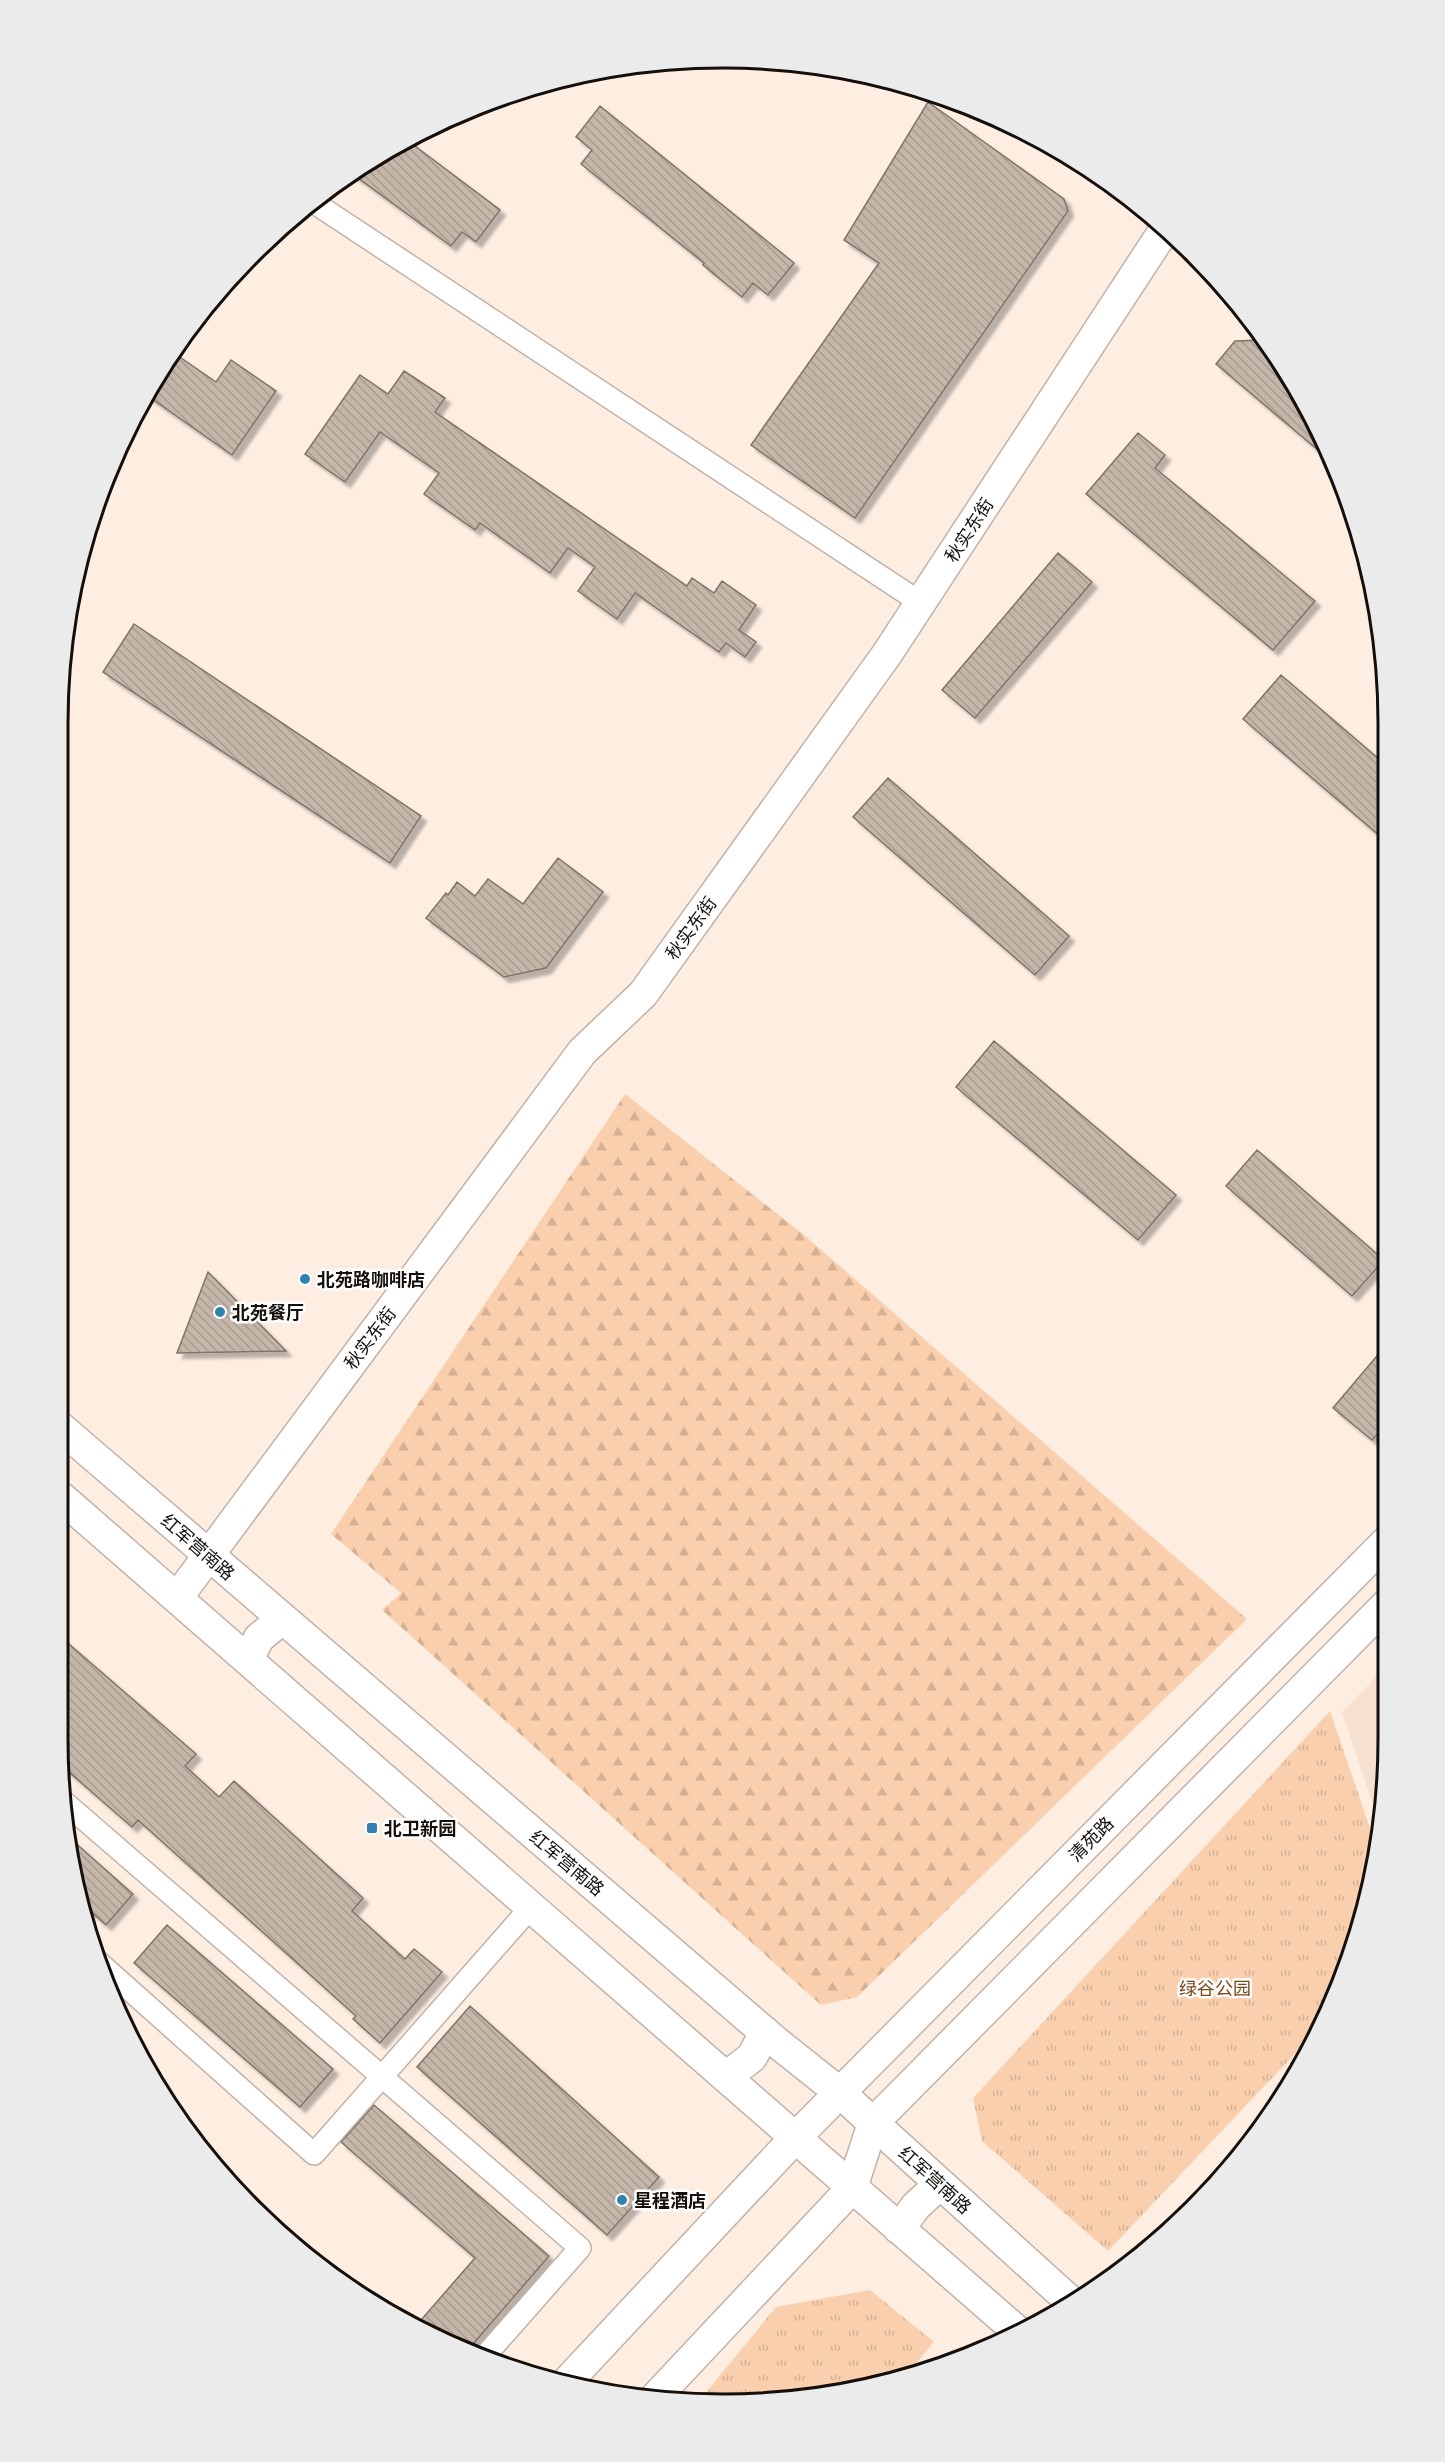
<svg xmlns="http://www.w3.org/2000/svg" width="1445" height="2462" font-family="'Space Grotesk','Noto Sans SC',sans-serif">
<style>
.built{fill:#f6e1d0}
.grass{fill:url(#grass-tufts)}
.forest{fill:url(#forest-firs)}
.building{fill:url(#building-back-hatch);stroke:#807368;stroke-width:1.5;filter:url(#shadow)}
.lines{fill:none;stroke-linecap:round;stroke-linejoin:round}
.street-casing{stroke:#c1b2a7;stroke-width:24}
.secondary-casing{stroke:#c1b2a7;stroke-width:33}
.street{stroke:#fff;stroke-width:21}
.secondary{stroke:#fff;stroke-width:30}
.poi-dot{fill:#3182b3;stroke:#fefefe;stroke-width:2}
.labels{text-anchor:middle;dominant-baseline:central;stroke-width:5;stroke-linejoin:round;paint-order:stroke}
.street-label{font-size:18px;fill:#140f0b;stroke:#fefefe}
.poi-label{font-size:18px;font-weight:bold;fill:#140f0b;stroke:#fefefe;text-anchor:start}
.park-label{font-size:18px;fill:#7d491a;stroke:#fefefe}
.rim{fill:none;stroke:#140f0b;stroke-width:3}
</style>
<defs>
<pattern id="grass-tufts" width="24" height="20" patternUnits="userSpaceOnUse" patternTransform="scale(1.5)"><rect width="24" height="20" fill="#facfad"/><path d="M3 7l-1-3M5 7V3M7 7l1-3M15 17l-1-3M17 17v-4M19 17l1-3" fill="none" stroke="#d5b194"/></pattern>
<pattern id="forest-firs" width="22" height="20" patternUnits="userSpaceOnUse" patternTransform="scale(1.5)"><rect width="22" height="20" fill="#facfad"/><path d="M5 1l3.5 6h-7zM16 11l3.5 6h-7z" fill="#d5b194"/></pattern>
<pattern id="building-back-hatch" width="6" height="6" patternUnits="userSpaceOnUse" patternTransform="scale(1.5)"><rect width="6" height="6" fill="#c5b6aa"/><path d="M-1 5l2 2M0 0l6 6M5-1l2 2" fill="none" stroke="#a89b91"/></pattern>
<filter id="shadow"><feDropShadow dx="5.5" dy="5.5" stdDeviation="1.5" flood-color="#0004"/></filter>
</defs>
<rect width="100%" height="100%" fill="#feeee2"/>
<path class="built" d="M1387 1666V1783L1379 1823 1342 1712Z"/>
<path class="grass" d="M1330 1711 1375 1843 1353 1954 1311 2037 1108 2251 982 2141 973 2098Z
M870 2290 934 2342 905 2376 853 2392 766 2404 699 2401 776 2307Z"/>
<path class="forest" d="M625 1094 804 1235 1247 1619 857 1997 821 2005 382 1610 401 1593 331 1534Z"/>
<path class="building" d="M928 102 1064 199 1068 211 855 518 751 445 879 263 844 240Z
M600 106 794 263 768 295 753 283 742 297 703 265 704 263 581 164 592 150 576 137Z
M407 140 500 210 476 242 462 232 451 246 350 172Z
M1261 340 1299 389 1331 461 1216 364 1235 341Z
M171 351 216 382 231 360 276 391 232 455 148 396Z
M404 371 445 398 435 412 687 586 692 578 714 593 722 581 756 605 739 630 756 642 745 657 726 643 719 652 635 593 617 619 578 591 595 567 568 548 550 573 480 523 475 530 424 494 439 473 380 432 345 482 305 454 360 375 388 394Z
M1138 433 1165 455 1155 468 1315 601 1273 650 1086 494Z
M1058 553 1092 582 975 718 942 690Z
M134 624 421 816 390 863 103 672Z
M1281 675 1387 766V842L1243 719Z
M888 778 1069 936 1035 975 853 817Z
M558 858 603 892 546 968 504 977 426 918 446 893 448 895 457 882 475 896 488 879 523 904Z
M994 1041 1176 1195 1138 1240 956 1087Z
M1257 1150 1384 1260 1352 1296 1226 1186Z
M208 1272 286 1351 177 1353Z
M1387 1344V1423L1372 1440 1333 1408Z
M62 1638 196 1754 185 1766 219 1797 234 1781 363 1898 352 1911 405 1959 414 1949 442 1972 380 2043 353 2019 356 2016 138 1820 132 1827 63 1767Z
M64 1833 133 1894 106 1925 80 1902Z
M167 1925 333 2069 300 2107 134 1963Z
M470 2006 659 2177 607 2235 417 2067Z
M374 2105 549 2256 467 2351 428 2337 414 2328 475 2258 341 2142Z"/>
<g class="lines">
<defs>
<path id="street" d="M313 202 921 603
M63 1801 580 2248 484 2357
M95 1959 314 2154 531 1907"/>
<path id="secondary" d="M61 1428 775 2041 839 2092 1070 2301
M62 1498 1017 2331
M177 1598 582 1052 643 994 887 654 1165 229
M248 1659 259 1638 282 1619
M726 2077 752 2057 765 2032
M899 2229 916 2206 940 2184
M564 2385 795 2138 1387 1541
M653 2400 852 2188 873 2123 1387 1604"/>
</defs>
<use href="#street" class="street-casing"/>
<use href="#secondary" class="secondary-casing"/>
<use href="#street" class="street"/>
<use href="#secondary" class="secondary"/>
</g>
<g class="poi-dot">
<circle cx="305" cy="1279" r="6"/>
<circle cx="220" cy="1312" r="6"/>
<rect x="366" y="1822" width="12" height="12" rx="3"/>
<circle cx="622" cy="2200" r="6"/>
</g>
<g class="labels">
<g class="street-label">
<text transform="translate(969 530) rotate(-57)">秋实东街</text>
<text transform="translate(691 928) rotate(-54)">秋实东街</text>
<text transform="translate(370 1338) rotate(-53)">秋实东街</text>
<text transform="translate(198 1547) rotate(41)">红军营南路</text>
<text transform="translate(1091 1839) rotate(-45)">清苑路</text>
<text transform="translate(567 1863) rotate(40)">红军营南路</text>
<text transform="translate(935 2180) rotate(42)">红军营南路</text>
</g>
<g class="poi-label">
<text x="317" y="1279">北苑路咖啡店</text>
<text x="232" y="1312">北苑餐厅</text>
<text x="384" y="1828">北卫新园</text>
<text x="634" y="2200">星程酒店</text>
</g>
<g class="park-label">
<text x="1215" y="1988">绿谷公园</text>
</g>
</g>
<path d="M0 0H1445V2462H0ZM723 68H723A655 655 0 0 1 1378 723V1739A655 655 0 0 1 723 2394H723A655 655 0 0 1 68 1739V723A655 655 0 0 1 723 68Z" fill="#ebebeb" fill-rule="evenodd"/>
<path class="rim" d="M723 68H723A655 655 0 0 1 1378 723V1739A655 655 0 0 1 723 2394H723A655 655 0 0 1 68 1739V723A655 655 0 0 1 723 68Z"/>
</svg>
